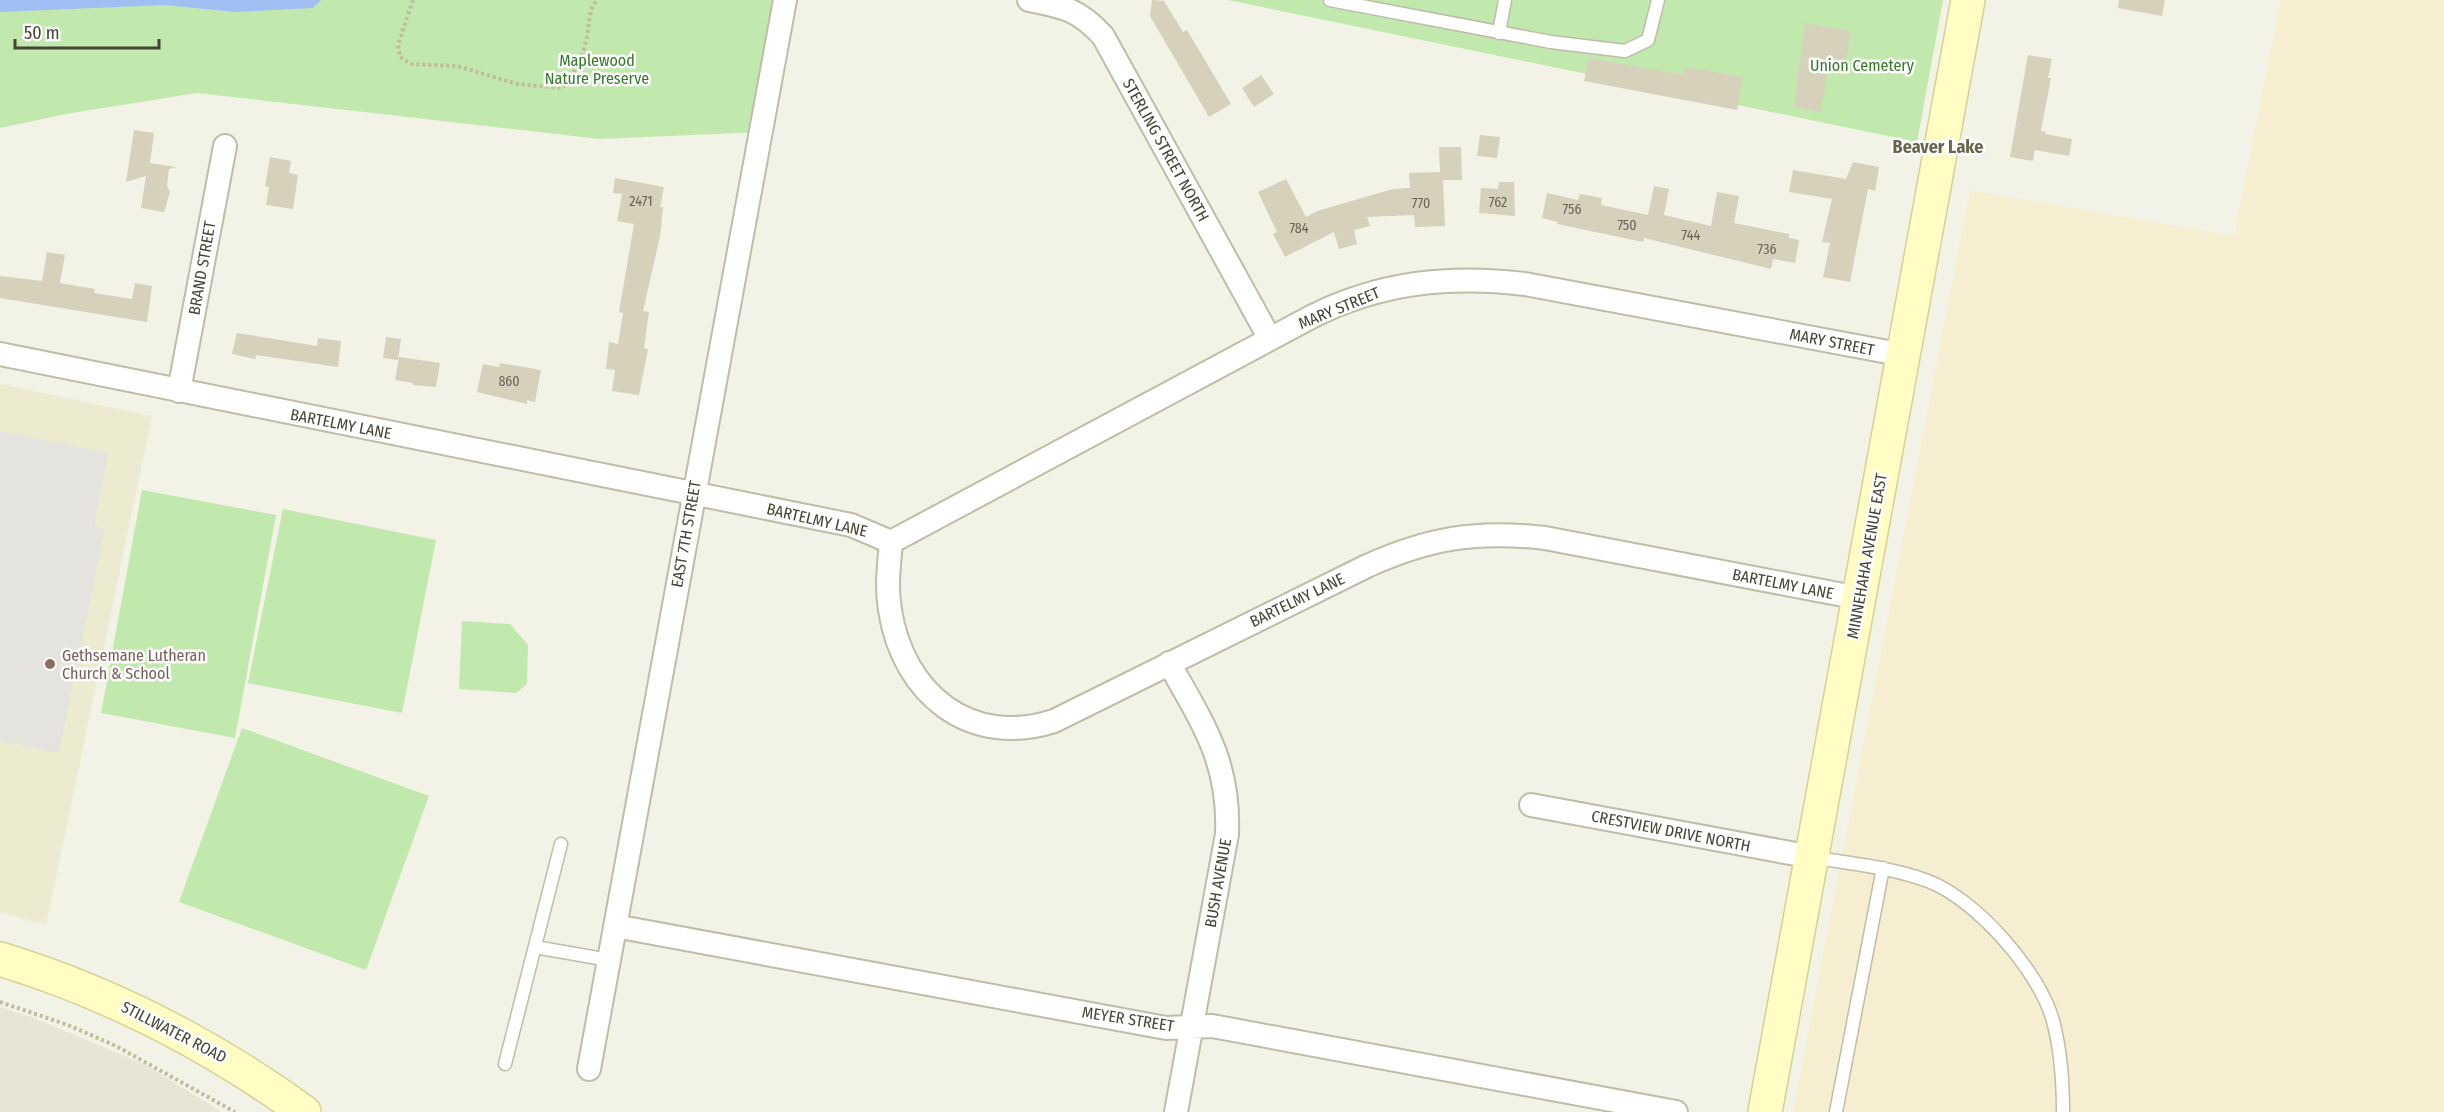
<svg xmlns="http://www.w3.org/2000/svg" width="2444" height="1112" font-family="'Fira Sans Condensed',sans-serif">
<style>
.residential{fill:#e7e5d4}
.commercial{fill:#f6eed0}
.education{fill:#edebcf}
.green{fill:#c1e9ae}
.parking{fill:#e4e3de}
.water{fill:#a1bff2}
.building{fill:#d5d1bb}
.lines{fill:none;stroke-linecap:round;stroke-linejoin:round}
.lane-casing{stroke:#bfbca8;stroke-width:15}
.street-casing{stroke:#bfbca8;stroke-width:26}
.secondary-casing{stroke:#d5d295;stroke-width:36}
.path{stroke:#c1bc99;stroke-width:4;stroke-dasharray:3 3;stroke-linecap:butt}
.lane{stroke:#fff;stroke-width:12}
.street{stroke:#fff;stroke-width:22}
.secondary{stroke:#fffdc4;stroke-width:33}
.education-dot{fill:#8d6e63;stroke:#fff;stroke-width:2}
.labels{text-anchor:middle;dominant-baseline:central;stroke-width:5;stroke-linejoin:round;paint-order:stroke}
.number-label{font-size:14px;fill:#6a6656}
.park-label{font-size:16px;fill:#347927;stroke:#fff}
.street-label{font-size:16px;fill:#464335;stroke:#fff}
.education-label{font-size:16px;fill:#785e54;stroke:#fff;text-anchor:start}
.neighbourhood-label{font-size:18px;font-weight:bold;fill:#69644c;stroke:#fff}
</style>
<rect width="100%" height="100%" fill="#f3f2e6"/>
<path class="residential" d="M0 1007 34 1018 146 1065 222 1112H0Z"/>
<path class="commercial" d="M2281 0H2444V1112H1793L1970 190 2234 236Z"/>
<path class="education" d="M0 384 152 416 46 925 0 912Z"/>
<path class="green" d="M0 0H779L761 132 600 139 197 93 66 114 0 128Z
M1228 0H1943L1917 142Z
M142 490 276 515 235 738 101 713Z
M283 509 436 540 402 713 248 683Z
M462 621 510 624 528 645 527 684 516 693 459 689Z
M242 728 429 796 366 970 179 902Z"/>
<path class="parking" d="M0 431 108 453 94 526 105 528 59 753 0 741Z"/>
<path class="water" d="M0 0H321L313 8 235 12 165 5 0 12Z"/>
<path class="building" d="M1152 0 1164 1 1183 32 1187 30 1231 104 1209 117 1150 16Z
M2119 0H2165L2162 16 2118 8Z
M1805 23 1851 31 1846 61 1830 58 1821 112 1794 107Z
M2028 55 2052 59 2048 78H2051L2041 131 2046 132 2045 134 2072 139 2069 156 2035 150 2033 161 2010 157Z
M1589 58 1684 75 1686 67 1743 77 1737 110 1584 81Z
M1261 75 1274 94 1254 107 1242 88Z
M134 130 154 133 150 163 176 167 169 169 167 186 170 192 164 212 141 208 146 176 126 182Z
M1480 135 1500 137 1497 158 1477 156Z
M1439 147H1461L1462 180H1443L1445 226 1415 227 1414 215 1367 217 1370 226 1354 230 1357 244 1339 249 1334 232 1285 257 1273 234 1277 232 1258 192 1286 179 1306 217 1317 211 1393 189 1410 188 1409 173 1440 172Z
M270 157 291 161 289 173 298 175 293 209 266 205 269 187 265 186Z
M1853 162 1879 167 1875 191 1868 189 1850 282 1823 277 1830 243 1822 242 1832 199 1789 192 1793 170 1846 179Z
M615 178 664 187 660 207H663L660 236 643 311 649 312 644 348 648 349 639 395 612 391 615 370 606 369 609 342 618 344 623 313 619 312 634 224 617 221 622 194 613 193Z
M1499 182H1514L1515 216 1479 213 1481 188 1498 189Z
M1654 186 1669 189 1664 215 1711 226 1717 192 1739 196 1734 223 1789 234V238L1799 240 1795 263 1773 259 1771 269 1644 238 1643 242 1557 224 1558 222 1542 218 1547 193 1578 200 1580 194 1602 198 1601 205 1648 215Z
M47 252 65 255 60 283 95 289 94 293 132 299 135 283 152 286 147 322 0 298V276L42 281Z
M237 333 317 346 318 338 341 341 338 367 256 355 255 359 232 354Z
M386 337 401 339 398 360 383 358Z
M399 357 440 363 436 387 413 385V383L395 380Z
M500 363 541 370 535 402 527 400V404L477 392 483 364 499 367Z"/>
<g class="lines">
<defs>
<path id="lane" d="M1330 0 1551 42 1625 51 1648 40 1658 0
M1499 33 1505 0
M1812 857C1851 864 1891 867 1928 881 1976 899 2040 972 2053 1021 2061 1051 2063 1081 2063 1112
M535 947 609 960
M505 1064 561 844
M1836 1112 1883 868"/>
<path id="street" d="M1029 0C1064 7 1078 9 1103 36L1270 339
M0 354 851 525 891 542
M179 391 225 146
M891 542C889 565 886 587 890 610 903 694 970 748 1054 721L1367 566C1429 538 1477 530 1545 538L1859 598
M891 542 1313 316C1381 282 1450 275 1525 284L1904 355
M1169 663C1203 724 1230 762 1227 834L1176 1112
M1531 805 1812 857
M615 926 1166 1028 1212 1026 1676 1112
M589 1069 785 0"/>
<path id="secondary" d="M0 959C111 993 210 1044 304 1112
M1765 1112 1968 0"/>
</defs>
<use href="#lane" class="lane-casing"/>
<use href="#street" class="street-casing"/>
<use href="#secondary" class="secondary-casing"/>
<path class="path" d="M413 0 398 45 400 57 411 64 457 66 517 84 562 88C574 74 582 59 586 41 590 26 587 12 597 0
M0 1002 68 1025 116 1046 235 1112"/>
<use href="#lane" class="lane"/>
<use href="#street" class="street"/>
<use href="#secondary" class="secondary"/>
</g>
<circle class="education-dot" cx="50" cy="664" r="6"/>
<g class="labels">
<g class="number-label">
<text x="641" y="201">2471</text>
<text x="1498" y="202">762</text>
<text x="1421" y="203">770</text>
<text x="1572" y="209">756</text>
<text x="1627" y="225">750</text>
<text x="1299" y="228">784</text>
<text x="1691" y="235">744</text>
<text x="1767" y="249">736</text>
<text x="509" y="381">860</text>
</g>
<g class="park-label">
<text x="597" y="60">Maplewood<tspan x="597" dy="18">Nature Preserve</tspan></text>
<text x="1862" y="65">Union Cemetery</text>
</g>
<g class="street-label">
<text transform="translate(1166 150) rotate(61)">STERLING STREET NORTH</text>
<text transform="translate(202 268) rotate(-80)">BRAND STREET</text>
<text transform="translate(1339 308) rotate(-22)">MARY STREET</text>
<text transform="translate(1832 342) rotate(11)">MARY STREET</text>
<text transform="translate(341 424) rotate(11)">BARTELMY LANE</text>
<text transform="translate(817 520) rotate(13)">BARTELMY LANE</text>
<text transform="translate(686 534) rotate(-80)">EAST 7TH STREET</text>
<text transform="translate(1867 556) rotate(-80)">MINNEHAHA AVENUE EAST</text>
<text transform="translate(1783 584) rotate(11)">BARTELMY LANE</text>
<text transform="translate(1297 600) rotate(-26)">BARTELMY LANE</text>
<text transform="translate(1671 831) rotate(11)">CRESTVIEW DRIVE NORTH</text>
<text transform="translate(1218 883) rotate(-80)">BUSH AVENUE</text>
<text transform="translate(1128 1019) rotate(9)">MEYER STREET</text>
<text transform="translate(174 1032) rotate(27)">STILLWATER ROAD</text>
</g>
<g class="education-label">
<text x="62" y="655">Gethsemane Lutheran<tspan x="62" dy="18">Church &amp; School</tspan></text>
</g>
<g class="neighbourhood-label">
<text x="1938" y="147">Beaver Lake</text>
</g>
</g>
<path d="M15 39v9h144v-9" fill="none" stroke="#464335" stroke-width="3"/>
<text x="24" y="39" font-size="18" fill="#464335" stroke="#ffffff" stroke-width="4.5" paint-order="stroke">50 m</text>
</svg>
